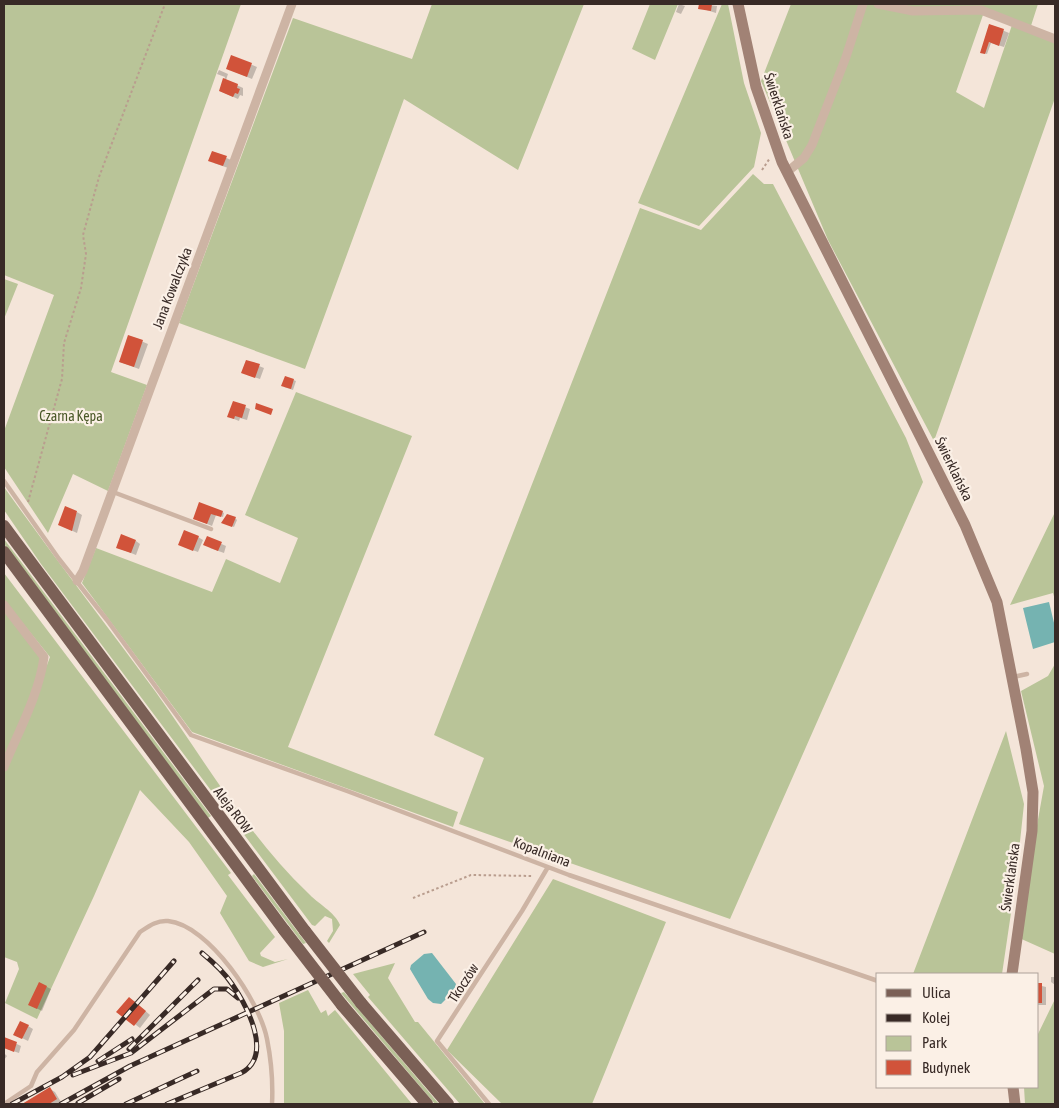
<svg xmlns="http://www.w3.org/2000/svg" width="1059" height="1108" font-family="'Asap Condensed',sans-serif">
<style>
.green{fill:#b9c498;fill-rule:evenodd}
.water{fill:#75b3b1}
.shadow{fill:#0003}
.building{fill:#d1533a}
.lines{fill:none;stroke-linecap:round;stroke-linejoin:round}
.path{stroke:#b99d8e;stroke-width:2;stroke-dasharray:2.5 2.5;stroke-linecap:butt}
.lane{stroke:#cdb4a4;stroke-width:4.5}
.street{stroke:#cdb4a4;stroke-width:9}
.secondary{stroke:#a18275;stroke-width:11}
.primary{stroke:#7b6056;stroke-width:12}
.rail-casing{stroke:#382a26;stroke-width:5}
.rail{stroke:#fbf0e6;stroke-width:3;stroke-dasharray:9;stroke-linecap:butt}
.primary-bridge{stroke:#7b6056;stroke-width:12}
.labels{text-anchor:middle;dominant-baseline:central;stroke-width:4.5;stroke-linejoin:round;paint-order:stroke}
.street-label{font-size:14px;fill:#382a26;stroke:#fbf0e6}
.park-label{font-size:14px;fill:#4a5828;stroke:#fbf0e6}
</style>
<rect width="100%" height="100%" fill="#f4e5d9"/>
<path class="green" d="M4 4H241L111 372 147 385 108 491 73 474 48 533 4 467V431L54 295 4 275Z
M432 4H584L518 170 404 99 305 369 179 323 293 18 412 59Z
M650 4H678L655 60 632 49Z
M722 4H728L744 83 761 133 754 167 699 226 638 203Z
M791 4H1038L1029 32 1055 43V98L934 441 828 240 761 81ZM983 15 1012 25 984 108 956 92Z
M753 174 764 184H773L906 438 923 482 730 919 459 824 484 758 434 735 640 208 701 230Z
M4 279 18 284 4 319Z
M296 392 412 436 288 747 458 812 453 827 192 732 82 583 96 548 212 592 226 559 280 583 298 538 245 515Z
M4 487C53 556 105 623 155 691 188 737 218 786 253 831 270 853 288 874 308 893 317 903 335 912 340 925L329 943 327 941 333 931 332 919 325 916 315 926 312 925 41 564 4 510Z
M1055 512V600L1053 593 1010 605Z
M4 539 211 816 208 818 4 544Z
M4 573 231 873 228 875 275 937 260 953 261 956 275 962 288 959 263 967 249 961 220 913 227 896 189 842 140 790 94 896 37 1019 5 1003 19 969 17 962 4 957V607L47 665 50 657 4 600Z
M1055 664V954L1017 937 1044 786 1021 691 1048 676Z
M1006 731 1024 804 1016 879 1002 974H913Z
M254 874 306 943 303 944 252 876Z
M553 879 666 922 592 1104H502L447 1050Z
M395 963 388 978 415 1022H418L485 1104H460L368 997 370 995 353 974Z
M308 990 321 1013 326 1010 328 1016 335 1010 412 1104H284V1031L279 1003Z
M344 992 439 1104H435L341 993Z
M1055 999V1104H1025L1024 1087H1038V1034Z"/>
<path class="water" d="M1049 602 1055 627V642L1033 649 1023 608Z
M432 953 456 984 454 991 441 1004 433 1003 428 999 410 969 411 965 424 954Z"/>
<path class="shadow" d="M679 4 685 6 681 14 676 12Z
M701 4 717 6 716 13 700 8Z
M990 25 1009 33 1004 47 991 43 987 54 983 53 984 42 990 43 985 40Z
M232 57 257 67 252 79 228 69Z
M219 70 228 74 226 80 243 88V96L240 95 238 99 220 91 225 77 217 74Z
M213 152 231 160 228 168 214 163Z
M129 336 148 344 139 369 120 362Z
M259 366 264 368 260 379 248 375Z
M285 377 296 381 293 390 284 387Z
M234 403 250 409 247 420 240 418 239 421 229 417Z
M200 504 222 512 224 513 223 517 216 515 212 526 200 521Z
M77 512 82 515 77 533 64 527Z
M235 518 237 520 234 527 225 523Z
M198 537 203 540 198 552 184 547Z
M208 538 226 546 224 553 210 548Z
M136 541 140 544 136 555 118 548Z
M1051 977H1055V985L1051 982Z
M39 983 51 989 42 1011 34 1007Z
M1038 985 1046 987V1005H1038Z
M134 1001 150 1015 140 1028 118 1011Z
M28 1026 33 1029 28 1041 20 1037Z
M4 1038 21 1046 19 1053 4 1048Z
M4 1053 7 1056 4 1060Z
M50 1089 55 1092 61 1102 58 1104H25Z"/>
<path class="building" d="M699 4H712L711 11 698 9Z
M989 24 1004 29 999 46 989 42 985 54 980 53Z
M231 55 252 63 247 77 226 69Z
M223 78 238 84 237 88 240 89 238 94 235 93 233 97 219 91Z
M212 151 227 156 223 166 208 161Z
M128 335 143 340 134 367 119 362Z
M246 360 260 364 255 378 241 373Z
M285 376 294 379 291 389 281 386Z
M233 401 246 405 242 418 235 416 234 419 227 417Z
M256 403 273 409 271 415 255 409Z
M199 502 223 511 221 517 211 514 207 524 193 519Z
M65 506 77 511 72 531 58 525Z
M227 514 236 517 232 527 221 523Z
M184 530 199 536 193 551 178 545Z
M121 534 136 540 131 553 116 548Z
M207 536 222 542 218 551 203 545Z
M39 982 47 986 37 1009 28 1005Z
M1038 983H1042V1003H1038Z
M129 997 146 1011 134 1026 116 1012Z
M20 1021 29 1025 22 1039 13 1035Z
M4 1037 17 1042 14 1052 4 1048Z
M50 1087 57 1099 49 1104H22Z"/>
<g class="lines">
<path class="path" d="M762 170 770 158
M28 502 62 379 64 343 81 288 86 254 83 235 99 177 165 4
M413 898 471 875 533 876"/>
<path class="lane" d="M4 481 59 559 107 620 191 735 347 791 569 875 878 981
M113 492 211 529
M1013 677 1027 674
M4 1104 31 1086 37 1072 74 1030 140 932C149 926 157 920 168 921 209 925 260 1002 267 1039 271 1059 273 1084 272 1104
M489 1104 437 1041 522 911 548 867"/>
<path class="street" d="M878 4 913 11 981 10 1055 39
M787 172 804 158 812 145 846 57 863 4
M77 581 83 571 292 4
M4 605 44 657C39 695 18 732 4 767"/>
<path class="secondary" d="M738 4 756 87 782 162 965 525 997 602 1026 749 1033 792 1032 831 1012 974
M1013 1087 1015 1104"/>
<path class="primary" d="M4 526 305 931
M4 552 284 930
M361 1003 448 1104
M342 1005 427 1104"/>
<defs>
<path id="rail" d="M129 1049 198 980
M98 1061 132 1039
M73 1075 131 1053 214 989H227L238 998
M78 1103 119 1079
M12 1104 62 1077 90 1057 174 961
M61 1104 130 1066 424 932
M126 1104 197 1071
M167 1104 241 1073C274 1056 247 1006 232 984 224 972 213 962 202 953"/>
</defs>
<use href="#rail" class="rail-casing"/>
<use href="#rail" class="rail"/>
<path class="primary-bridge" d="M284 930 342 1005
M305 931 361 1003"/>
</g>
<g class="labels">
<g class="street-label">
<text transform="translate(779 106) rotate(72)">Świerklańska</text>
<text transform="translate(172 288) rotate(-69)">Jana Kowalczyka</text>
<text transform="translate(954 469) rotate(64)">Świerklańska</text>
<text transform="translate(233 810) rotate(53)">Aleja ROW</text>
<text transform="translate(542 852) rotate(21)">Kopalniana</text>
<text transform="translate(1010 877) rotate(-82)">Świerklańska</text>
<text transform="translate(463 983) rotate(-57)">Tkoczów</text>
</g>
<g class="park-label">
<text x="71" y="416">Czarna Kępa</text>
</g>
</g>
<rect width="1059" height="1108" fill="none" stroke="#382a26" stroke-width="10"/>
<rect x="876" y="973" width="162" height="115" fill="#fbf0e6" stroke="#ada199"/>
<rect x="886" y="989" width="25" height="8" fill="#7b6056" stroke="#ada199"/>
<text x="922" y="998" font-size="15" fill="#382a26">Ulica</text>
<rect x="886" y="1014" width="25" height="8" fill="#382a26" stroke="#ada199"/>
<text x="922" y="1023" font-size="15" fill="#382a26">Kolej</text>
<rect x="886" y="1036" width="25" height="15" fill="#b9c498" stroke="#ada199"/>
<text x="922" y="1048" font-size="15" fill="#382a26">Park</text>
<rect x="886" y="1060" width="25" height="15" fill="#d1533a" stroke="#ada199"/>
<text x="922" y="1073" font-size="15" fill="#382a26">Budynek</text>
</svg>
